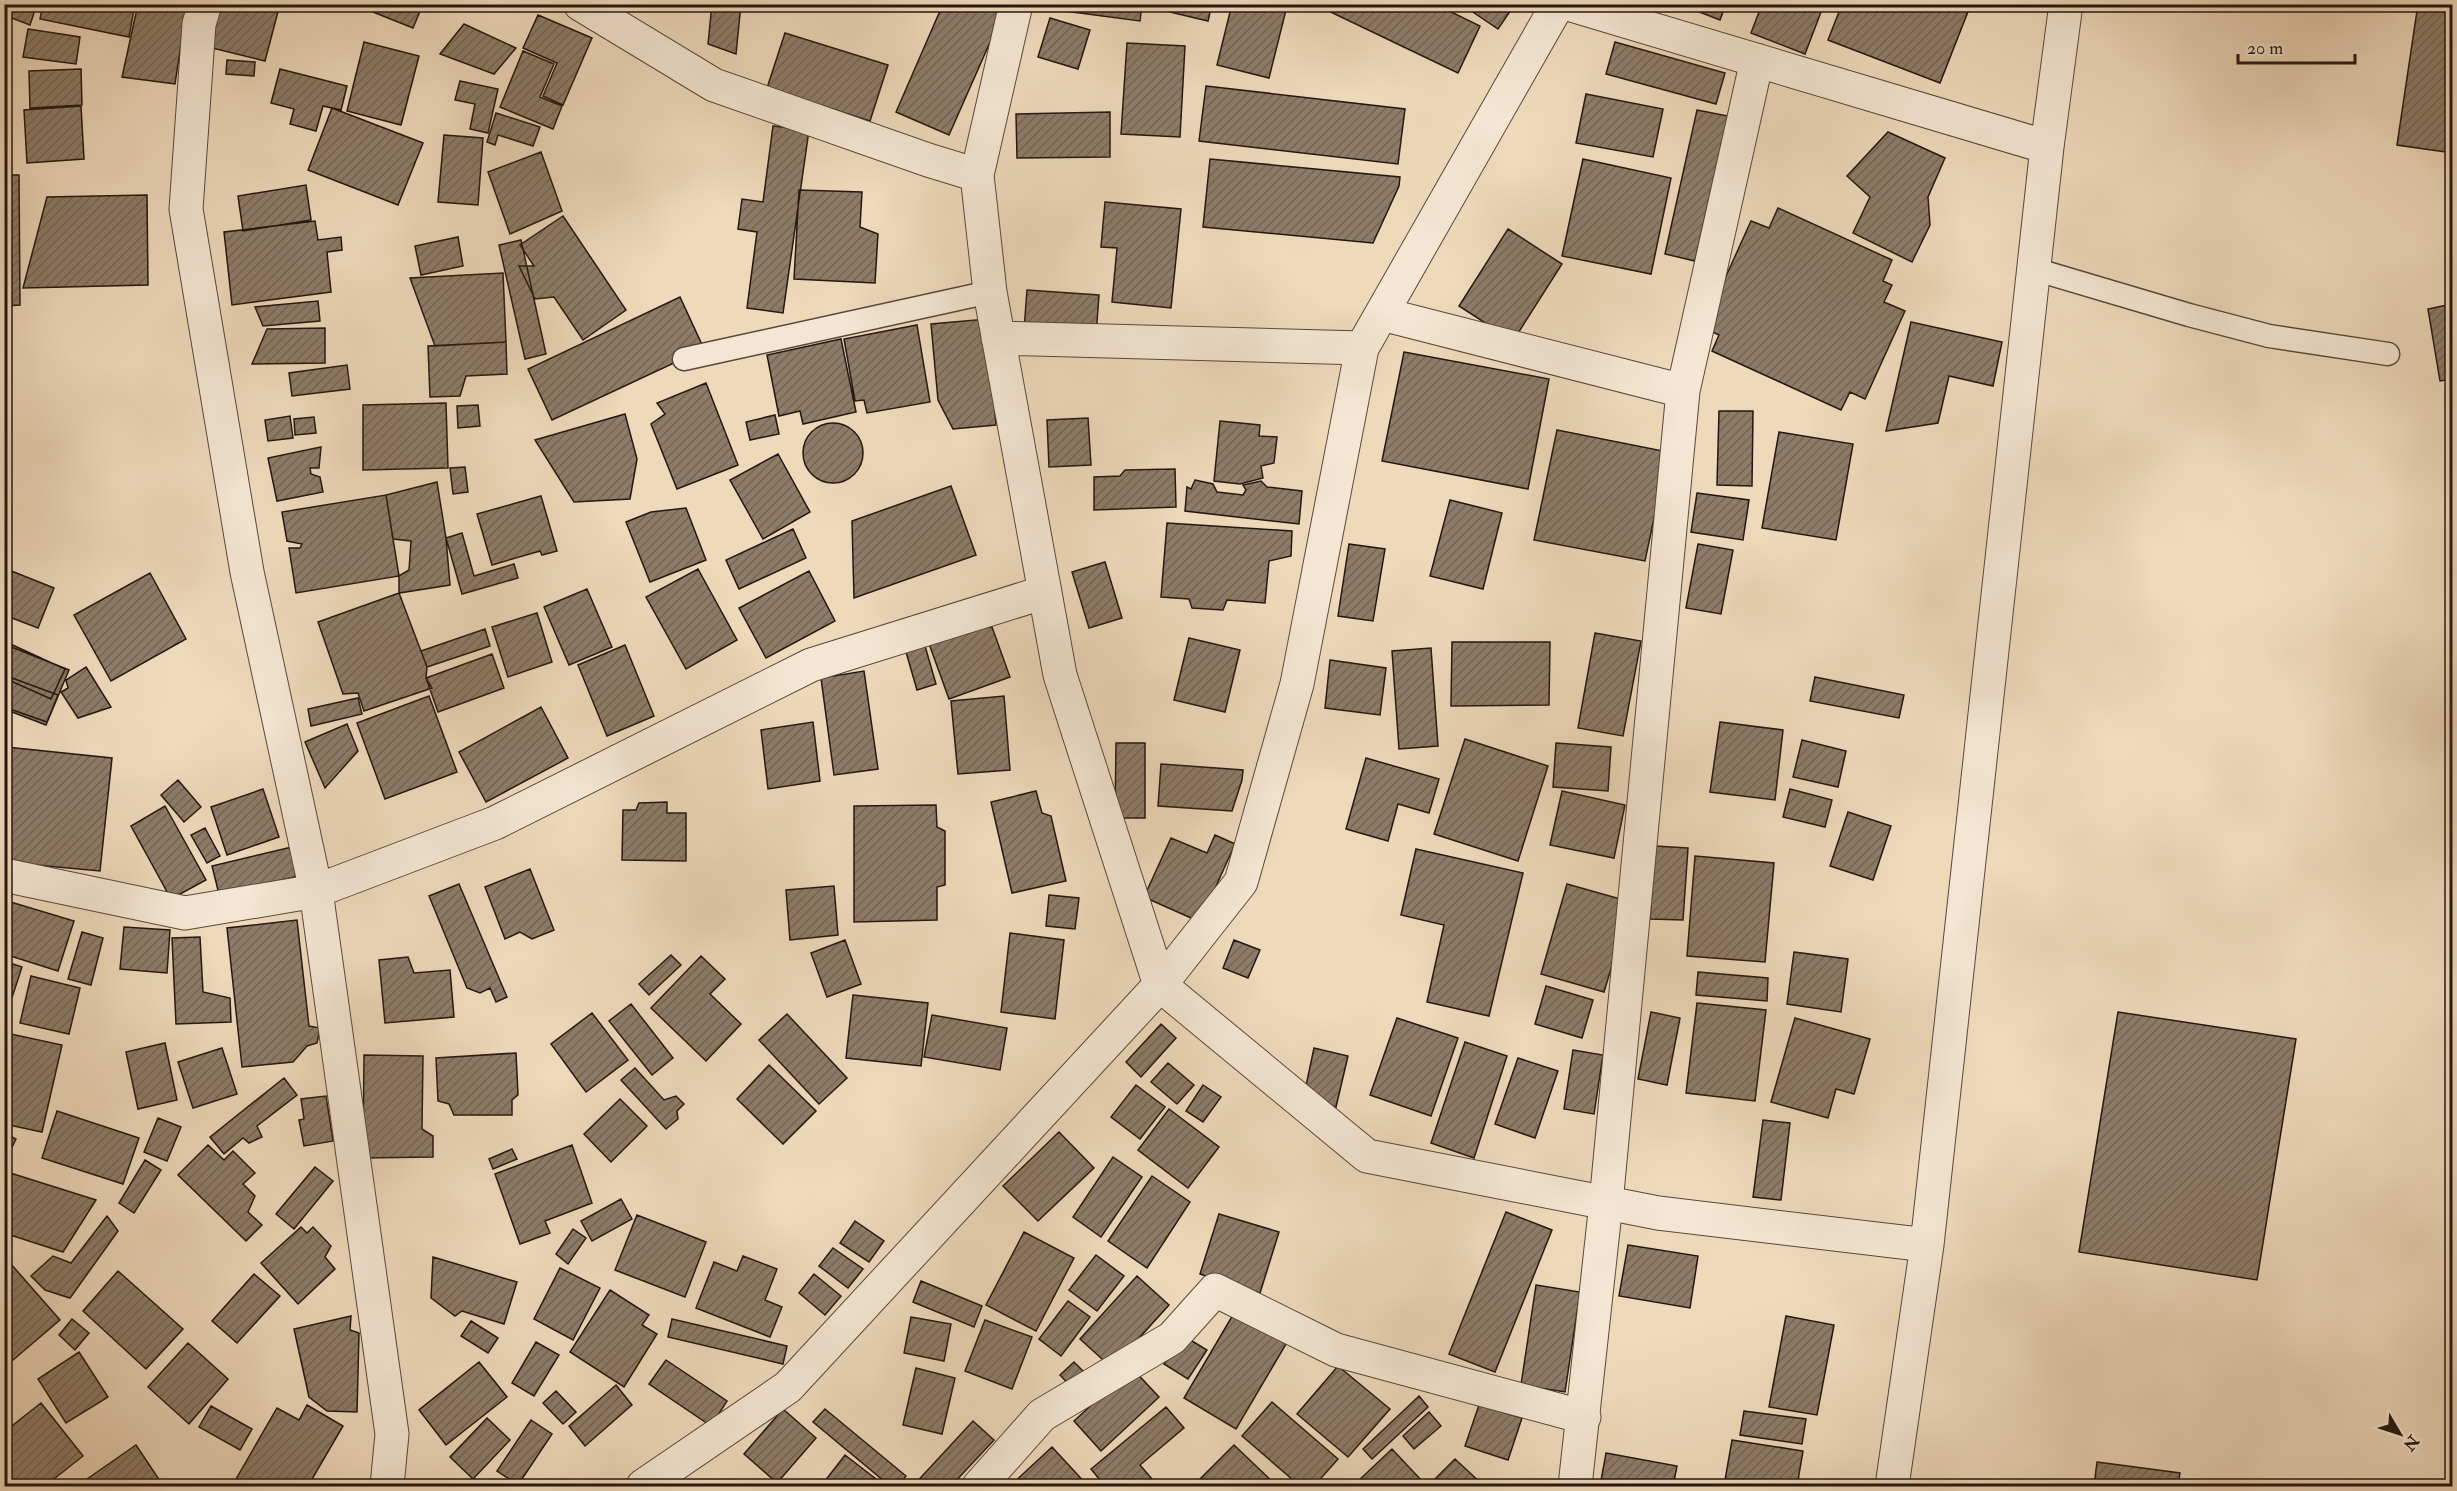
<svg xmlns="http://www.w3.org/2000/svg" width="2457" height="1491" font-family="'IM FELL Double Pica',serif">
<style>
.building{fill:url(#building-hatch);stroke:#251710;stroke-width:1.5}
.lines{fill:none;stroke-linecap:round;stroke-linejoin:round}
.lane-casing{stroke:#57483b;stroke-width:25}
.street-casing{stroke:#57483b;stroke-width:35}
.lane{stroke:#f4e6d3;stroke-width:22}
.street{stroke:#f4e6d3;stroke-width:33}
</style>
<defs>
<pattern id="building-hatch" width="6" height="6" patternUnits="userSpaceOnUse" patternTransform="scale(1.5)"><rect width="6" height="6" fill="#8e7c69"/><path d="M-1 1l2-2M0 6l6-6M5 7l2-2" fill="none" stroke="#746555"/></pattern>
</defs>
<rect width="100%" height="100%" fill="#eed9bb"/>
<filter id="stains"><feTurbulence type="fractalNoise" baseFrequency=".00333" numOctaves="4"/><feColorMatrix values="0 0 0 0 .2 0 0 0 0 .09 0 0 0 0 .02 0 0 0 .5 -.17"/></filter>
<radialGradient id="worn" r=".72"><stop offset=".6" stop-color="#630" stop-opacity="0"/><stop offset="1" stop-color="#630" stop-opacity=".3"/></radialGradient>
<path class="building" d="M4 4H30L36 7 30 25 4 15Z
M43 4H135L129 37 40 19Z
M138 4H187L175 84 122 77Z
M215 4H280L265 61 204 46Z
M376 4H423L413 28 373 12Z
M712 4H741L736 54 708 44Z
M943 4H983L1003 13 949 135 896 112Z
M1051 4H1142L1140 21 1050 9Z
M1154 4H1212L1208 21 1153 8Z
M1232 4 1287 6 1269 78 1217 65Z
M1314 4H1435L1480 26 1458 73Z
M1461 4H1515L1498 29Z
M1679 4H1726L1720 20Z
M1762 4H1824L1805 54 1751 33Z
M1842 4H1971L1940 83 1828 40Z
M2418 4H2452V153L2397 145Z
M538 15 592 38 563 105 543 96 557 63 523 48Z
M1050 18 1090 30 1078 69 1038 57Z
M464 24 516 48 494 74 440 54Z
M28 29 80 37 76 64 23 57Z
M785 33 888 65 870 121 767 88Z
M364 42 419 56 401 125 347 111Z
M1615 42 1725 73 1716 104 1606 74Z
M1127 43 1185 46 1180 137 1121 134Z
M523 51 554 64 540 97 562 106 553 129 500 107Z
M227 60 255 62 254 76 226 74Z
M81 69 82 105 30 108 29 71Z
M280 69 347 86 341 110 323 106 316 131 290 124 294 109 271 103Z
M460 81 498 89 488 133 470 129 475 104 455 100Z
M1206 86 1405 109 1398 164 1199 141Z
M1586 94 1663 109 1653 157 1576 143Z
M81 106 84 159 27 163 24 110Z
M332 108 423 143 398 205 308 170Z
M1697 110 1728 116 1695 261 1665 254Z
M1110 112V157L1017 158 1016 114Z
M496 113 540 127 533 146 498 135 495 145 487 142Z
M773 126 809 130 783 313 747 308 757 232 738 229 742 199 763 202Z
M1888 132 1945 158 1928 197 1930 225 1912 262 1853 233 1870 197 1847 176Z
M444 135 483 138 478 205 438 202Z
M541 152 562 211 510 234 488 172Z
M1210 159 1400 177 1399 186 1373 243 1203 227Z
M1583 159 1671 178 1651 274 1562 256Z
M4 175H19L20 305 4 306Z
M306 185 311 220 243 231 238 196Z
M799 190 862 192 860 227 878 234 875 283 794 279Z
M147 195 148 285 23 288 47 197Z
M1105 202 1181 209 1171 308 1112 302 1117 248 1101 247Z
M1778 208 1892 260 1883 281 1892 285 1884 302 1905 311 1865 399 1850 392 1841 410 1712 351 1719 335 1703 327 1751 221 1769 228Z
M563 216 626 310 583 340 554 297 535 299 519 266H534L520 245Z
M315 221 318 240 341 237 342 250 327 252 331 292 232 305 224 232Z
M1508 229 1562 264 1513 341 1459 306Z
M458 237 463 266 421 275 415 246Z
M521 240 546 354 525 359 499 245Z
M503 273 506 342 435 346 410 278Z
M1027 290 1099 295 1096 335 1024 330Z
M680 297 704 349 552 420 528 369Z
M318 301 320 321 263 326 255 307Z
M2452 304V379L2440 381 2428 309Z
M987 319 996 425 953 429 938 400 931 324Z
M1911 322 2002 342 1993 386 1949 376 1938 423 1886 431Z
M917 325 930 402 867 413 864 400 855 401 844 339Z
M325 328V363L252 364 267 329Z
M841 339 856 412 803 424 800 411 779 416 767 355Z
M506 342 507 374 466 376 460 396 430 397 428 346Z
M1404 352 1549 379 1528 489 1382 461Z
M347 365 350 389 292 396 289 373Z
M706 383 738 465 677 489 651 424 665 414 657 403Z
M446 403 448 468 363 470V405Z
M478 405 480 426 458 428 457 406Z
M1719 411H1753L1752 486 1717 485Z
M625 414 637 459 630 499 574 502 535 440Z
M775 415 779 434 750 440 746 422Z
M290 416 293 438 268 441 265 420Z
M314 417 316 433 295 435 294 419Z
M1088 418 1091 465 1049 467 1047 420Z
M1220 421 1260 425 1259 436 1277 437 1274 463 1261 466 1263 478 1240 484 1214 481Z
M803 453a30 30 0 1 1 60 0a30 30 0 1 1-60 0Z
M1557 430 1668 452 1645 561 1534 540Z
M1779 432 1853 444 1836 540 1762 528Z
M321 447 319 468H310L311 474 320 477 323 492 277 501 268 458Z
M778 454 810 512 763 539 730 480Z
M465 467 468 492 453 494 450 468Z
M1175 469 1176 507 1094 510V477L1120 476 1125 470Z
M1195 480 1213 484 1217 492 1243 495 1246 490 1243 485 1261 481 1267 487 1302 491 1299 524 1185 511 1187 487 1191 489Z
M437 482 446 538 450 585 399 593V576L409 570 411 541 393 539 386 495Z
M951 486 976 555 854 598 852 521Z
M1697 493 1749 500 1743 540 1691 532Z
M386 495 399 576 296 593 289 548H300L302 544 287 541 282 512Z
M541 496 557 551 542 555 540 551 492 565 477 514Z
M1450 500 1502 513 1483 589 1430 576Z
M686 508 706 560 650 582 626 522 651 512Z
M1167 523 1292 531 1291 556 1269 561 1265 603 1227 600 1223 610 1192 608 1189 599 1161 597Z
M793 529 806 558 739 589 726 560Z
M462 533 474 576 514 564 518 578 462 594 446 538Z
M1349 544 1385 549 1373 621 1338 616Z
M1698 544 1733 550 1721 614 1686 608Z
M1105 562 1122 618 1089 628 1072 572Z
M4 568 54 588 38 628 4 615Z
M698 569 737 640 686 669 646 597Z
M809 571 835 621 766 658 739 608Z
M150 573 186 639 111 681 74 615Z
M587 589 612 647 569 665 544 607Z
M399 593 427 667 426 678 432 688 364 711 358 693 343 694 318 622Z
M537 613 552 662 508 677 492 627Z
M967 626 992 627 1010 677 949 699 928 641Z
M485 629 490 646 427 667 421 651Z
M1595 633 1641 641 1623 736 1578 728Z
M1189 638 1240 650 1225 712 1174 700Z
M4 641 65 669 51 699 4 678Z
M1452 642H1550L1549 705 1451 706Z
M4 644 69 670 46 725 4 709Z
M625 645 654 716 607 736 578 665Z
M925 646 936 684 917 690 906 652Z
M1431 648 1438 746 1399 749 1392 651Z
M492 654 504 688 438 712 426 678Z
M1330 660 1386 668 1380 715 1325 708Z
M86 667 111 707 78 718 61 692 68 688 66 680Z
M864 671 878 769 834 775 821 678Z
M4 675 58 695 47 722 4 707Z
M1815 677 1904 695 1899 718 1810 701Z
M429 696 457 772 385 799 357 723Z
M1004 696 1010 770 958 774 951 701Z
M358 698 362 714 311 726 308 709Z
M541 707 568 758 486 802 459 752Z
M813 722 820 781 768 789 761 730Z
M1720 722 1783 730 1775 800 1710 792Z
M347 724 358 751 325 788 305 742Z
M1465 739 1548 766 1518 861 1434 834Z
M1802 740 1846 751 1838 787 1793 777Z
M1116 743H1145V818H1115Z
M1556 743 1611 747 1608 791 1553 787Z
M6 747 112 758 100 871 4 862Z
M1366 758 1439 779 1429 813 1398 804 1388 841 1346 829Z
M1161 764 1243 770 1242 780 1232 811 1158 806Z
M178 780 201 807 184 822 161 795Z
M263 789 279 837 227 855 211 807Z
M1790 789 1832 800 1825 827 1783 817Z
M1036 791 1042 813 1051 816 1066 881 1012 893 991 802Z
M1562 791 1625 805 1614 858 1550 845Z
M667 802V813H686V861L622 860 623 810H636L639 803Z
M936 805 937 827 945 831V885L937 887V920L854 922V806Z
M165 806 206 880 171 899 131 826Z
M1848 812 1891 826 1873 880 1830 866Z
M205 828 220 856 207 863 191 835Z
M1215 835 1235 844 1200 922 1144 897 1171 838 1207 853Z
M1655 846 1688 848 1683 920 1650 919Z
M292 847 299 876 219 894 212 866Z
M1416 849 1523 873 1489 1016 1427 1002 1444 925 1401 915Z
M1695 856 1774 863 1765 962 1687 956Z
M530 869 554 930 532 939 520 932 505 939 485 887Z
M459 884 507 997 496 1002 490 988 480 993 467 988 429 896Z
M1567 884 1631 902 1604 992 1541 974Z
M834 886 838 935 790 940 786 890Z
M1049 895 1079 898 1075 929 1046 926Z
M4 900 74 921 58 971 4 954Z
M297 920 309 1026 320 1028 317 1043 307 1046 293 1062 242 1067 227 928Z
M124 927 170 930 167 973 120 969Z
M82 932 103 938 91 985 68 979Z
M1010 933 1064 940 1055 1019 1001 1012Z
M200 937 203 992 230 998 231 1022 176 1024 172 938Z
M845 940 861 984 827 997 811 953Z
M1234 940 1260 950 1248 978 1223 968Z
M1794 952 1848 959 1841 1012 1787 1004Z
M671 955 681 965 649 995 639 984Z
M701 956 725 979 710 994 741 1024 706 1061 651 1008Z
M408 957 414 973 450 970 454 1017 385 1023 379 960Z
M4 961 22 967 4 1022Z
M1698 972 1768 978 1767 1001 1696 995Z
M31 976 80 988 69 1034 20 1023Z
M1546 986 1593 1000 1582 1038 1535 1024Z
M853 995 928 1003 921 1066 846 1058Z
M1697 1003 1766 1010 1755 1101 1686 1093Z
M631 1004 673 1058 652 1075 609 1021Z
M1651 1012 1680 1018 1667 1085 1638 1079Z
M2118 1012 2296 1039 2257 1280 2079 1252Z
M592 1013 628 1060 586 1092 551 1044Z
M787 1014 847 1078 819 1104 759 1040Z
M932 1015 1007 1028 1000 1070 924 1057Z
M1397 1018 1458 1038 1431 1116 1370 1095Z
M1795 1018 1870 1039 1854 1094 1836 1089 1828 1118 1771 1102Z
M1161 1024 1176 1038 1141 1077 1126 1062Z
M6 1033 62 1045 42 1132 4 1124Z
M1465 1042 1507 1056 1474 1158 1431 1143Z
M165 1043 177 1100 138 1109 126 1052Z
M222 1048 237 1094 193 1108 178 1062Z
M1314 1048 1348 1056 1336 1107 1303 1100Z
M1573 1050 1603 1055 1594 1114 1564 1109Z
M516 1053 518 1095 512 1100V1115H454L449 1104 438 1101 436 1058Z
M364 1055 423 1056 422 1129 433 1136V1157L363 1158Z
M1518 1058 1558 1071 1535 1138 1495 1124Z
M1168 1063 1194 1085 1177 1104 1151 1082Z
M769 1065 816 1111 783 1144 737 1099Z
M635 1068 664 1100 676 1096 684 1104 677 1111 678 1119 666 1129 621 1080Z
M284 1078 297 1095 257 1126 262 1137 249 1143 243 1138 224 1154 210 1137Z
M1136 1085 1165 1107 1140 1139 1111 1117Z
M1203 1085 1221 1097 1203 1122 1186 1111Z
M326 1096 333 1141 304 1146 299 1120 304 1119 301 1099Z
M620 1099 647 1126 611 1162 584 1134Z
M1169 1109 1219 1147 1188 1188 1138 1150Z
M57 1111 139 1138 123 1184 42 1158Z
M158 1118 181 1127 167 1161 144 1152Z
M1763 1120 1790 1123 1781 1200 1753 1197Z
M1059 1132 1094 1168 1038 1221 1003 1186Z
M4 1133 16 1139 4 1163Z
M208 1145 224 1160 233 1151 255 1173 243 1184 255 1196 248 1212 262 1225 246 1241 178 1175Z
M572 1145 592 1203 545 1221 550 1233 520 1244 495 1174Z
M512 1149 517 1159 493 1169 489 1159Z
M1113 1157 1142 1177 1101 1237 1073 1217Z
M145 1160 161 1170 134 1213 119 1203Z
M315 1167 333 1181 294 1229 276 1214Z
M4 1171 96 1200 63 1252 4 1233Z
M1152 1176 1190 1202 1147 1268 1108 1241Z
M621 1199 632 1219 592 1241 581 1221Z
M1506 1212 1552 1230 1495 1372 1449 1354Z
M1219 1214 1279 1232 1260 1293 1200 1274Z
M637 1215 706 1242 685 1297 615 1270Z
M107 1216 118 1231 70 1298 45 1290 31 1276 53 1256 71 1263Z
M855 1221 884 1241 869 1262 840 1243Z
M301 1227 307 1233 313 1227 331 1246 325 1257 335 1269 298 1304 261 1263Z
M573 1229 586 1238 568 1264 556 1254Z
M1024 1232 1074 1258 1036 1331 986 1305Z
M1628 1245 1698 1256 1690 1308 1619 1296Z
M833 1248 863 1269 848 1288 819 1266Z
M1096 1255 1124 1276 1097 1311 1069 1290Z
M743 1256 777 1269 765 1300 782 1307 770 1337 696 1308 714 1262 737 1271Z
M433 1257 517 1282 504 1324 462 1311 455 1316 431 1298Z
M10 1263 60 1320 13 1360 4 1350V1267Z
M560 1268 600 1288 573 1340 534 1319Z
M118 1271 183 1329 146 1369 83 1311Z
M254 1274 280 1296 237 1343 212 1321Z
M814 1274 841 1296 825 1315 799 1293Z
M1137 1276 1169 1305 1112 1368 1080 1339Z
M921 1281 982 1306 974 1327 913 1302Z
M1536 1285 1580 1292 1565 1392 1521 1385Z
M610 1290 649 1315 642 1325 657 1334 624 1387 570 1352Z
M1068 1301 1090 1317 1061 1356 1039 1339Z
M1234 1313 1286 1344 1236 1429 1184 1398Z
M351 1316 350 1330 359 1333 357 1412 327 1411 309 1397 294 1329Z
M1786 1316 1834 1325 1817 1415 1769 1407Z
M911 1317 951 1324 944 1361 904 1353Z
M72 1319 89 1333 75 1350 59 1335Z
M672 1319 787 1346 783 1364 668 1337Z
M985 1320 1032 1337 1012 1389 965 1371Z
M471 1321 498 1338 488 1353 461 1336Z
M1182 1335 1207 1350 1188 1379 1164 1364Z
M536 1342 559 1355 534 1396 512 1383Z
M188 1343 228 1379 189 1424 148 1387Z
M79 1352 108 1397 66 1423 38 1379Z
M666 1360 727 1401 711 1426 649 1384Z
M479 1362 507 1397 446 1445 419 1410Z
M1074 1362 1090 1378 1076 1392 1060 1375Z
M1338 1366 1390 1409 1348 1457 1297 1414Z
M916 1368 955 1378 942 1434 903 1425Z
M1132 1368 1159 1397 1101 1451 1074 1421Z
M616 1385 632 1405 585 1446 569 1426Z
M556 1391 576 1412 563 1424 543 1403Z
M1419 1396 1428 1407 1372 1459 1363 1449Z
M1272 1402 1338 1459 1314 1486H1300L1242 1436Z
M41 1403 83 1456 45 1486H4V1432Z
M307 1405 343 1426 308 1486H232L277 1408 299 1420Z
M1479 1405 1522 1418 1508 1460 1465 1446Z
M211 1406 252 1429 240 1450 199 1427Z
M1166 1407 1184 1428 1140 1465 1158 1486H1105L1091 1469Z
M783 1409 816 1438 777 1483 744 1454Z
M825 1409 906 1476 898 1486H890L813 1422Z
M1744 1411 1806 1419 1802 1444 1740 1435Z
M1429 1412 1441 1426 1414 1449 1403 1436Z
M487 1418 510 1440 473 1479 450 1457Z
M531 1420 552 1434 518 1485 497 1471Z
M973 1421 994 1440 951 1486H913Z
M1732 1440 1803 1451 1797 1486H1724Z
M136 1445 160 1481 155 1486H77Z
M1234 1445 1277 1486H1193Z
M1052 1447 1088 1486H1010Z
M1392 1449 1421 1480 1414 1486H1357L1355 1484Z
M1606 1453 1677 1466 1673 1486H1600Z
M845 1455 885 1486H821Z
M1455 1459 1484 1486H1428Z
M2097 1462 2180 1473 2178 1486H2094Z"/>
<g class="lines">
<defs>
<path id="lane" d="M2034 269 2189 315 2269 336 2388 354
M684 359 990 292"/>
<path id="street" d="M205 4 199 24 186 209 247 572 316 891 392 1434 387 1486
M580 4 714 85 928 160 977 175
M1016 4 977 175 990 292 1060 675 1160 985 1367 1156 1658 1213 1927 1245
M1568 4 2047 147
M1382 314 1683 391
M998 338 1362 348
M4 875 185 913 316 891 495 823 811 665 1045 592
M643 1486 788 1387 1160 985 1241 882 1297 684 1362 348 1558 4
M979 1486 1042 1415 1172 1338 1215 1290 1336 1350 1584 1417
M1575 1486 1606 1203 1683 391 1757 60
M1892 1486 1927 1245 2047 147 2066 4"/>
</defs>
<use href="#lane" class="lane-casing"/>
<use href="#street" class="street-casing"/>
<use href="#lane" class="lane"/>
<use href="#street" class="street"/>
</g>
<rect width="2457" height="1491" fill="none" stroke="#eed9bb" stroke-width="24"/>
<rect x="6" y="6" width="2445" height="1479" fill="none" stroke="#251710" stroke-width="3"/>
<rect x="12" y="12" width="2433" height="1467" fill="none" stroke="#251710" stroke-width="1.5"/>
<g transform="translate(2400 1434) rotate(129)" stroke="#f4e6d3" stroke-width="4.5" paint-order="stroke">
<path d="M0-4.5L10 22L0 15L-10 22Z" fill="#251710"/>
<text y="-9" font-size="16" font-weight="bold" text-anchor="middle" fill="#251710">N</text>
</g>
<path d="M2238 54v9h117v-9" fill="none" stroke="#251710" stroke-width="3"/>
<text x="2247" y="54" font-size="18" fill="#251710" stroke="#f4e6d3" stroke-width="4.5" paint-order="stroke">20 m</text>
<rect width="100%" height="100%" filter="url(#stains)"/>
<rect width="100%" height="100%" fill="url(#worn)"/>
</svg>
